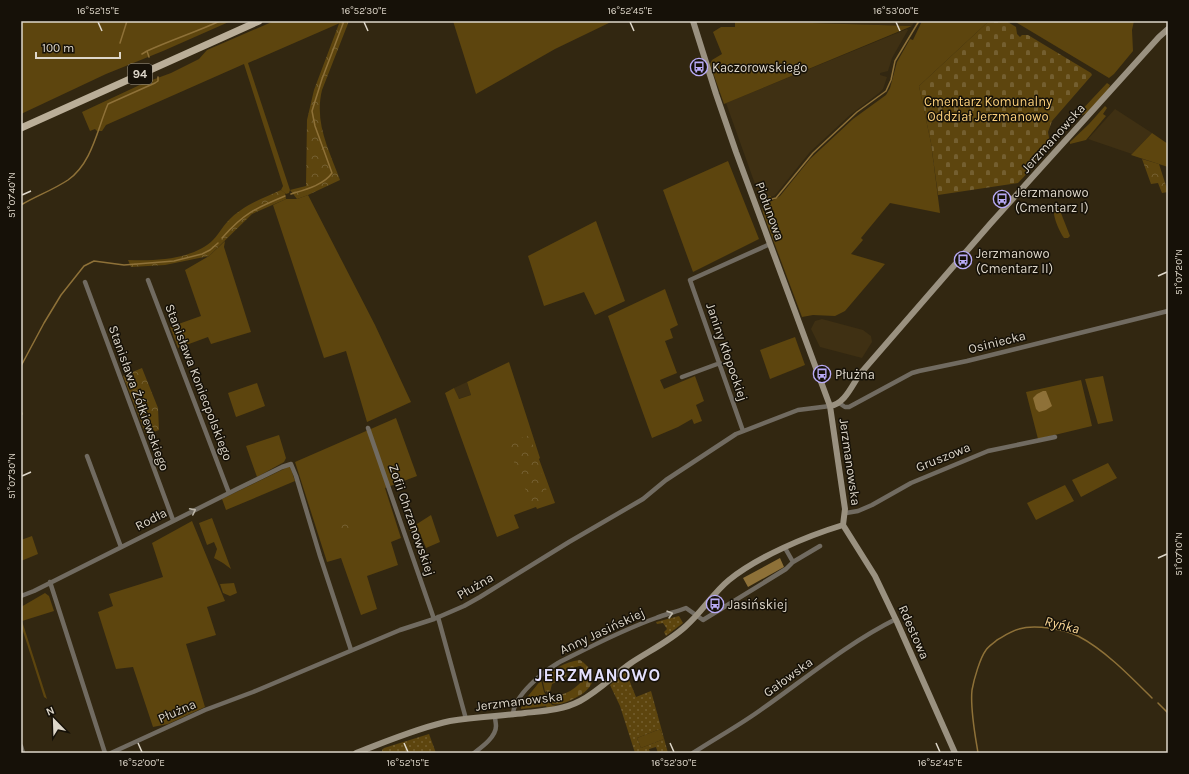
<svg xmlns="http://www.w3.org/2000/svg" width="1189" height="774" font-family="Karla,sans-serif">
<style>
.built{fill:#3f3013}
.grass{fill:#5d450e}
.forest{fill:url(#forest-crowns)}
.cemetery{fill:url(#cemetery-stones)}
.park{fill:url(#park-dots);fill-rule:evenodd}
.water{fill:#8e7138}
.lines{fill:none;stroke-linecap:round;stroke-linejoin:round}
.stream{stroke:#8e7138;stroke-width:1.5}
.street{stroke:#716b61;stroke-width:4.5}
.secondary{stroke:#9a9180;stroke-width:6}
.primary{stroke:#baae98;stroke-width:7}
.oneway{stroke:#bdb7aa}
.ticks{fill:none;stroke:#ded7ca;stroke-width:1.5}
.labels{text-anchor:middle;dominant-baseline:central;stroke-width:3;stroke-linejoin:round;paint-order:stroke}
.shield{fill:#161108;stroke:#a29c90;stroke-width:1}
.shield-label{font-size:12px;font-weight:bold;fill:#ded7ca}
.poi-label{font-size:13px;fill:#ded7ca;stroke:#161108;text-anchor:start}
.park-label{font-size:13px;fill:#fcd07c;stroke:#161108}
.street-label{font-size:13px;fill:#ded7ca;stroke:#161108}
.water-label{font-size:14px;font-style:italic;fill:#f9d695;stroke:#161108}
.district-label{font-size:17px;font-weight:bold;letter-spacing:1px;fill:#e4e0fd;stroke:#161108}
.neatline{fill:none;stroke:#ded7ca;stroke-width:1.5}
.ticks-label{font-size:10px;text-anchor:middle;fill:#ded7ca}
</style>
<defs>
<pattern id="forest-crowns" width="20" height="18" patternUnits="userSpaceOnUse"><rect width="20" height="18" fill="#5d450e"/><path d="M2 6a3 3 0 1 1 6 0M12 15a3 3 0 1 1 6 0" fill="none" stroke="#745f30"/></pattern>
<pattern id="cemetery-stones" width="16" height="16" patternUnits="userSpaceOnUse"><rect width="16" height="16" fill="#5d450e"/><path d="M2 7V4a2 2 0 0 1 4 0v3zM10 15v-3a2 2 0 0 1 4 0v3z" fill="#745f30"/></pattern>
<pattern id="park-dots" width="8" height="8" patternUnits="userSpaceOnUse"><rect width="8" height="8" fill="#5d450e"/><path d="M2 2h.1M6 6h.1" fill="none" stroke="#745f30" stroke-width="1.8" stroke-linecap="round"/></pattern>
</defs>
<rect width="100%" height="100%" fill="#322711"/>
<path class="built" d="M749 21H915L912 26Z
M907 29 908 30 892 58 888 71 880 73V75L887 77 883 89 879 93 850 115 810 152 777 193 774 196 760 198 726 103Z
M1115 109 1152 133 1132 154 1088 139Z
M822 319 863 330 871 336 872 342 862 358 820 347 811 329 815 321Z
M467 382 471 395 458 399 454 388Z"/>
<path class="grass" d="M21 21H231L163 51 106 74 21 114Z
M274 21H340V23L248 63 290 190 289 193 286 194 281 190 283 186 244 64 106 125 102 131H97L95 129 90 131 82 112 144 83 171 73 199 59 207 50Z
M453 21H613L555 49 476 94Z
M735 21H749L912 26 724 104 710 64 712 60 722 54 713 32 721 27H735Z
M922 21H989L919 86 931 143 940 213 890 203 861 238 863 240 851 254 885 264 845 311 835 316 813 315 802 317 763 213 762 208 765 203 761 198 771 196 772 201 780 196 810 159 824 146 853 119 886 95 890 88 897 62 910 39 913 40Z
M1014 21H1134L1132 30 1133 51 1114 74 1109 78Z
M1107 83 1110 85 1108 90 1087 113 1082 115 1078 114Z
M1105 106 1107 108 1103 114 1106 116 1086 140 1070 144V142L1089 124Z
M1152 133 1168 144V167L1131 155Z
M728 161 759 239 693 272 663 190Z
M308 195 375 325 411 402 367 422 346 351 324 358 273 205 286 199H297Z
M1056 206 1059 208 1070 236 1068 238H1064C1059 231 1052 215 1054 207Z
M596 221 625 301 595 315 584 292 544 306 528 256Z
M225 241 224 247 251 332 211 344 208 337 178 348 170 327 201 316 185 270 209 256Z
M665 289 678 325 670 329 673 338 665 341 677 373 660 380 664 389 695 376 704 401 696 405 702 421 694 424 692 419 678 427 652 438 608 316Z
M795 337 805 365 770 379 760 350Z
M509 362 540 458 539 459 555 503 537 509 536 507 514 515 519 528 497 537 445 393 454 388 459 399 471 395 467 382Z
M1103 376 1113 421 1098 424 1085 379Z
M1081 380 1092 426 1038 439 1026 392Z
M257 383 265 406 236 417 228 393Z
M396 418 417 476 385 488 401 538 391 542 398 565 367 576 377 609 361 615 341 558 327 562 295 462Z
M279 435 286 458 284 462 257 477 246 446Z
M1108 463 1117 478 1081 497 1072 480Z
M290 466 295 481 226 510 222 499Z
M1065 485 1074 501 1036 520 1027 503Z
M431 515 440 542 426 548 419 531 411 534 409 529Z
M212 518 231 569 223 563 214 558 217 549 214 542 207 545 199 523Z
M192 521 225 601 207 607 216 635 186 644 205 707 168 724 153 727 133 667 116 669 98 612 113 606 109 594 163 577 152 543Z
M32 536 38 554 21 561V540Z
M234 583 237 593 230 596 223 593 220 584Z
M45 593 49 596 54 611 22 621 47 699 44 697 21 625V607Z
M541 680 544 692 552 705 559 706 547 708 546 706 521 709V708L524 701Z
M660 729 664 739 641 748 637 738Z"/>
<path class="forest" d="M340 21H349L322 90C314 123 329 150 340 180L308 195 297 199 290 190 306 186 307 120 314 90Z
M1142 159 1159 164 1168 192 1162 193 1158 183 1151 184Z
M281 190 285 193 286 199 252 214 209 256 165 265 131 267 128 260C155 261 189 260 211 242 218 236 222 227 228 221 242 206 263 198 281 190Z
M142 368 158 408 159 430 146 435 123 376Z
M530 435 550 502 543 504 531 503 506 443Z
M344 511 351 531 347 533 339 529V512Z"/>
<path class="cemetery" d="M989 21H1006L1016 27 1017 34 1020 37 1022 35H1028L1091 73 1092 75 1052 121 1048 132 1050 144 1037 159 1035 165 1018 183 938 195 931 143 919 86Z
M580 660C603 676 592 691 571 700 564 703 560 705 553 704L550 701C558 694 560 696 568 692 575 689 581 682 586 677L585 671 581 666H579L565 671 567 676 552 684 550 692 548 694 547 691 545 692 543 682C552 669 564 662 580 660Z"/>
<path class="park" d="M679 616 683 623 666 636 664 632 667 629 663 623 657 624 656 622Z
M626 672 636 697 651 691 668 753H658L656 747 649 749 650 753H635L620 706 610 685ZM660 729 664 739 641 748 637 738Z
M429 734 436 753H382V750L384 748Z"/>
<path class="water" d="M1043 391H1046L1052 406 1046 410 1039 412 1036 409 1033 398 1037 394Z
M780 558 784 567 748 587 743 578Z"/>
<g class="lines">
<path class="stream" d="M120 43 127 21
M147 51C171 40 196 32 220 21
M142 54 147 51 149 57
M291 194C304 190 324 185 332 173L315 126 312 111 322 79 344 21
M772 199 776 198 813 153 857 112 886 91 891 80 895 61 919 21
M21 205C36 196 53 190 68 180 92 163 97 130 108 104L155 83 158 81V77
M222 238C244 213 256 208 285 196
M21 366 44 323 61 295 84 266 94 261 124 265 174 261 202 254 210 250 218 243
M21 411 22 414
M1158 703 1168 713
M978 753C975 734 970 709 972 690 974 679 980 658 986 650 988 646 994 643 997 640 1004 636 1011 631 1019 629 1034 624 1064 629 1078 636 1105 650 1131 677 1152 698"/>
<path class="street" d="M148 280 229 493
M85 282 173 520
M682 377 720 363
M839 403 845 407H849L912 373 919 371 967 361 1168 311
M368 428 434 619
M743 431 690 280 770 244
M87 456 121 547
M846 513 858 511 872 505 911 483 988 451 1055 437
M785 548 793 562
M50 582 105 753
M21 596 34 591 237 489 282 467 291 464 296 476 320 556 351 650
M438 617 466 719
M513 715C513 696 543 672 558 663 590 647 622 630 656 618 666 614 676 612 686 608L703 620 786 569 793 562 820 546
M21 746 23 753
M111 753 205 710 253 692 400 630 434 619 464 606 480 597 569 542 643 499 666 480 736 434 798 410 830 406
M474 753C482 747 496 737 496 726 496 723 495 720 495 716
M693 753C716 738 740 725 762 709 806 678 848 643 896 619"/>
<path class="secondary" d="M693 21 716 94 736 152 830 406 845 509 843 525
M830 406C845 404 852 385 860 374L991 223 1159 37 1168 29
M843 525 875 576 897 622 955 753
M356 753C385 742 420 727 450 721 475 717 500 716 525 713 544 711 563 710 580 701 599 691 614 675 631 663 649 651 670 641 686 626 702 612 713 593 729 580 759 556 807 536 843 525"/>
<path class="primary" d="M21 128 259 21"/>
</g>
<defs><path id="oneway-chevron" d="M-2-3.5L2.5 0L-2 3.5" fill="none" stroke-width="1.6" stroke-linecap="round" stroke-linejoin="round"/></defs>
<g class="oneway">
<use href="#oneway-chevron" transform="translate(193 511) rotate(-27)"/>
<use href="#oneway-chevron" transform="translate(670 614) rotate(-16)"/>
</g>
<path class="ticks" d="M98 22 102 31M364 22 368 31M630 22 634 31M896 22 900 31M22 195 31 191M1158 276 1167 272M22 476 31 472M1158 558 1167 554M138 743 142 752M404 743 408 752M670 743 674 752M936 743 940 752"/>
<defs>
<symbol id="bus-ring" viewBox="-11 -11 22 22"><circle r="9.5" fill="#161108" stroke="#b9abf7" stroke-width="1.5"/><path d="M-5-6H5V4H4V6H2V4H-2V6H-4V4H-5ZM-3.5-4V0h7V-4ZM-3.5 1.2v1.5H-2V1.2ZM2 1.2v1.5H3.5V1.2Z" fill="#b9abf7"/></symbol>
</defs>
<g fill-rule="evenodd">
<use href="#bus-ring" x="689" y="57" width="20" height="20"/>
<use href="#bus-ring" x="992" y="189" width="20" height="20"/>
<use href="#bus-ring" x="953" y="250" width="20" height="20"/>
<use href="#bus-ring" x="812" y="364" width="20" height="20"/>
<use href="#bus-ring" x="705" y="594" width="20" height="20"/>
</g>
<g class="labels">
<rect class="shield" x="128" y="64" width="24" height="20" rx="3"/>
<g class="shield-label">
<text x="140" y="74">94</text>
</g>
<g class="poi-label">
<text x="712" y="67">Kaczorowskiego</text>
<text x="1015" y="192">Jerzmanowo<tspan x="1015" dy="15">(Cmentarz I)</tspan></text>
<text x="976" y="253">Jerzmanowo<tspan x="976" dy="15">(Cmentarz II)</tspan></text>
<text x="835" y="374">Płużna</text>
<text x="728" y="604">Jasińskiej</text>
</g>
<g class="park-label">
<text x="988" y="101">Cmentarz Komunalny<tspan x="988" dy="15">Oddział Jerzmanowo</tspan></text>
</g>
<g class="street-label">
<text transform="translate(1053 138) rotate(-48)">Jerzmanowska</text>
<text transform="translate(770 211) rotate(70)">Piołunowa</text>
<text transform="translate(997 342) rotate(-14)">Osiniecka</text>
<text transform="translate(727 352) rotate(71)">Janiny Kłopockiej</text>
<text transform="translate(199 382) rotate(69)">Stanisława Koniecpolskiego</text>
<text transform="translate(139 398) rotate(70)">Stanisława Żółkiewskiego</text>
<text transform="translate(943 457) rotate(-22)">Gruszowa</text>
<text transform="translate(850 462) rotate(82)">Jerzmanowska</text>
<text transform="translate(151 519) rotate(-27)">Rodła</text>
<text transform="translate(412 520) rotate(71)">Zofii Chrzanowskiej</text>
<text transform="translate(475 586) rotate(-30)">Płużna</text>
<text transform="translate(602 631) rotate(-25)">Anny Jasińskiej</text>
<text transform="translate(914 632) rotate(66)">Rdestowa</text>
<text transform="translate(788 677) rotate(-36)">Gałowska</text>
<text transform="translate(519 701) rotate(-7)">Jerzmanowska</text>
<text transform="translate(177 711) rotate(-24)">Płużna</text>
</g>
<g class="water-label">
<text transform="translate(1062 625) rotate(14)">Ryńka</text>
</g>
<g class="district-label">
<text x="598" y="675">JERZMANOWO</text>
</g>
</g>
<rect width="1189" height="774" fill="none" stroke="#161108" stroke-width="44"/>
<g transform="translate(54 720) rotate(337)" stroke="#161108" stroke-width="3" paint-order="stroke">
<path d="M0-3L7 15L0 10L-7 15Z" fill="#ded7ca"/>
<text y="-6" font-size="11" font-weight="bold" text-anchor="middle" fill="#ded7ca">N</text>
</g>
<path d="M36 52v6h84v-6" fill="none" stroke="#ded7ca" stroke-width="2"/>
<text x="42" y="52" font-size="12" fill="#ded7ca" stroke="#161108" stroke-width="3" paint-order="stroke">100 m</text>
<rect x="22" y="22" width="1145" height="730" class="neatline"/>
<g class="ticks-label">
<text x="98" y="14">16°52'15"E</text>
<text x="364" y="14">16°52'30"E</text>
<text x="630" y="14">16°52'45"E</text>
<text x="896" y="14">16°53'00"E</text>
<text transform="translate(11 195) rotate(-90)" y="4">51°07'40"N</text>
<text transform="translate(1178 272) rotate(-90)" y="4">51°07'20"N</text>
<text transform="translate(11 476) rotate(-90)" y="4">51°07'30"N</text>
<text transform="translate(1178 554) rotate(-90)" y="4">51°07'10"N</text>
<text x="142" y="766">16°52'00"E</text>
<text x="408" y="766">16°52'15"E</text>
<text x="674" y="766">16°52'30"E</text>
<text x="940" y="766">16°52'45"E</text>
</g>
</svg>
